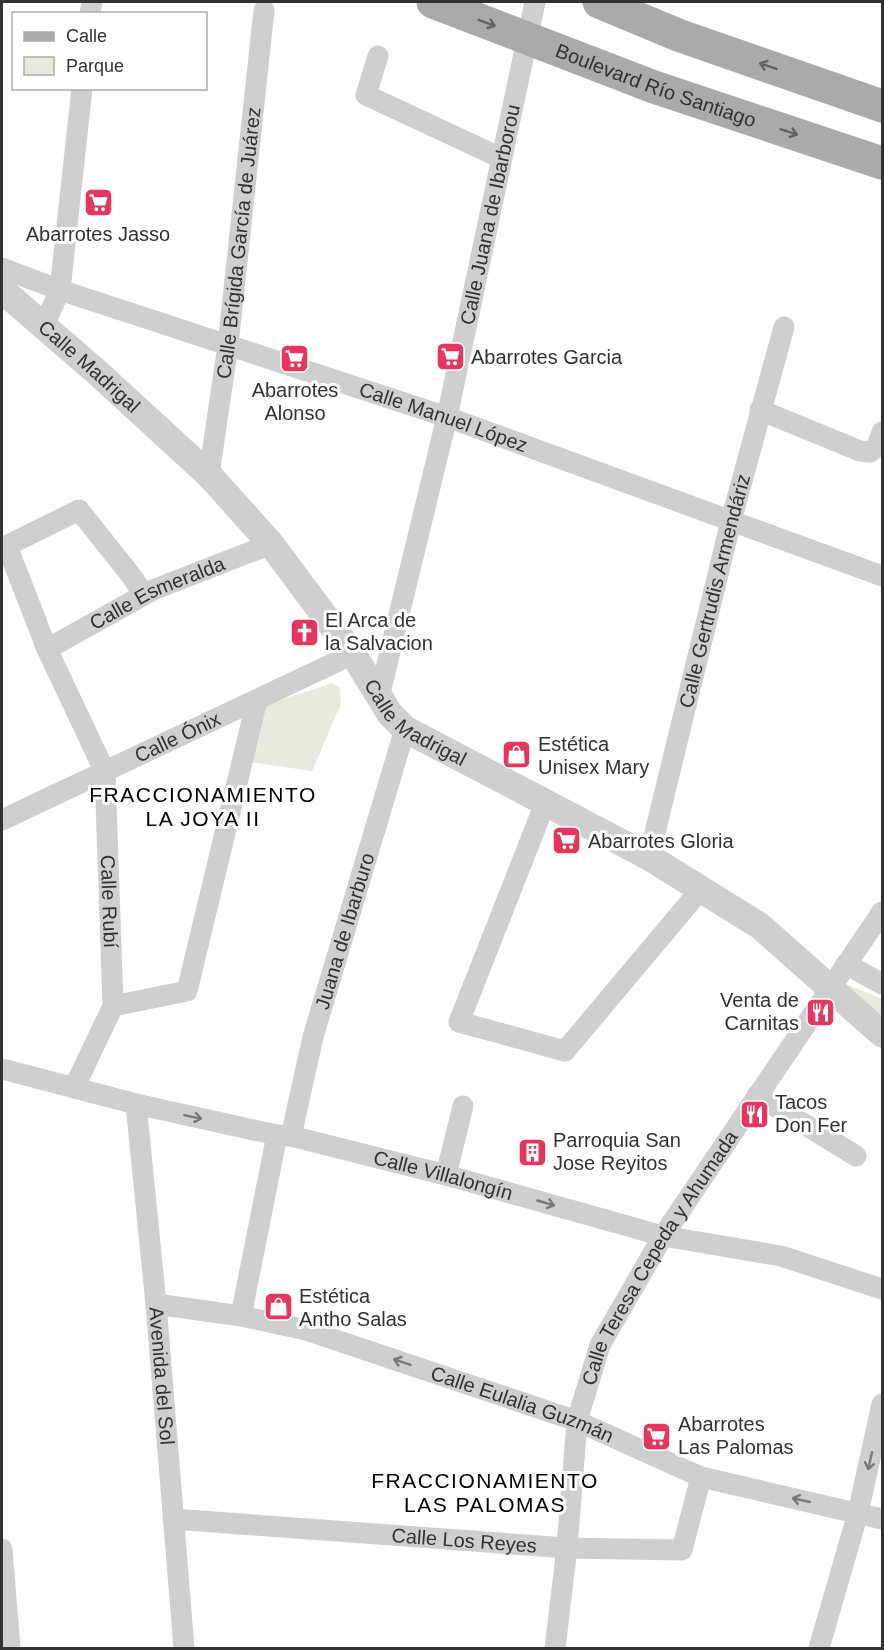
<svg xmlns="http://www.w3.org/2000/svg" width="884" height="1650" font-family="Helvetica,sans-serif">
<style>
.green{fill:#e7ebde}
.lines{fill:none;stroke-linecap:round;stroke-linejoin:round}
.minor{stroke:#cfcfcf;stroke-width:21}
.tertiary{stroke:#cfcfcf;stroke-width:27}
.primary{stroke:#aaa;stroke-width:33}
.oneway{stroke:#626262}
.oneway2{stroke:#797979}
.labels{text-anchor:middle;dominant-baseline:central;stroke-width:6;stroke-linejoin:round;paint-order:stroke}
.street-label{font-size:20px;fill:#323232;stroke:#fff}
.poi-label{font-size:20px;fill:#323232;stroke:#fff;text-anchor:start}
.neighbourhood-label{font-size:21px;letter-spacing:1.5px;fill:#000;stroke:#fff}
</style>
<rect width="100%" height="100%" fill="#fff"/>
<path class="green" d="M332 683 340 688 341 704 312 771 248 762 262 706Z
M843 983 882 999V1018Z"/>
<g class="lines">
<g class="minor">
<path d="M90 14 92 2"/>
<path d="M378 56 366 95 501 158"/>
<path id="s1" d="M2 268 60 290 447 417 882 576"/>
<path d="M44 325 60 290 82 88"/>
<path d="M760 410 860 451 870 452 877 446 882 432"/>
<path id="s2" d="M209 475 228 345 264 10"/>
<path id="s3" d="M7 546 47 649 105 772 113 1006 74 1088"/>
<path d="M2 548 79 510 133 578 144 595"/>
<path id="s4" d="M47 649 153 590 271 544"/>
<path id="s5" d="M379 697 447 417 535 2"/>
<path d="M546 801 459 1022 565 1051 701 889"/>
<path id="s6" d="M2 820 353 654"/>
<path id="s7" d="M649 857 731 521 784 327"/>
<path d="M846 964 882 984"/>
<path d="M113 1006 187 991 257 700"/>
<path id="s8" d="M2 1069 136 1104 277 1135 291 1136 446 1175 663 1236 781 1256 882 1289"/>
<path d="M757 1095 856 1156"/>
<path id="s9" d="M136 1104 156 1304 184 1648"/>
<path id="s10" d="M291 1136 313 1037 405 729"/>
<path d="M446 1175 463 1106"/>
<path id="s11" d="M156 1304 241 1316 306 1330 577 1421 701 1477 882 1519"/>
<path d="M241 1316 277 1135"/>
<path id="s12" d="M173 1519 567 1548 682 1550 701 1477"/>
<path d="M2 1549 10 1648"/>
<path id="s13" d="M555 1648 567 1548 577 1421 600 1345 663 1236 882 912"/>
<path d="M819 1648 858 1513 882 1404"/>
</g>
<path class="tertiary" id="s14" d="M2 290 99 374 209 475 271 544 353 654 390 714 405 729 649 857 760 926 882 1034"/>
<g class="primary">
<path id="s15" d="M433 2 654 87 882 163"/>
<path d="M599 2 678 35 882 106"/>
</g>
</g>
<defs><path id="oneway-shaft" d="M-6 0H5M1.5-3L5.5 0L1.5 3" fill="none" stroke-width="1.6" stroke-linecap="round" stroke-linejoin="round" transform="scale(1.5)"/></defs>
<g class="oneway">
<use href="#oneway-shaft" transform="translate(487 23) rotate(21)"/>
<use href="#oneway-shaft" transform="translate(768 66) rotate(-161)"/>
<use href="#oneway-shaft" transform="translate(789 132) rotate(18)"/>
</g>
<g class="oneway2">
<use href="#oneway-shaft" transform="translate(193 1117) rotate(12)"/>
<use href="#oneway-shaft" transform="translate(546 1203) rotate(16)"/>
<use href="#oneway-shaft" transform="translate(402 1362) rotate(-161)"/>
<use href="#oneway-shaft" transform="translate(870 1461) rotate(103)"/>
<use href="#oneway-shaft" transform="translate(801 1500) rotate(-167)"/>
</g>
<defs>
<symbol id="supermarket-square" viewBox="-11 -11 22 22"><rect x="-9" y="-9" width="18" height="18" rx="4" fill="#e7365d" stroke="#fff"/><path d="M-6-5.5h2.5l.6 2H6L4.5 2H-2.5L-4.4-4H-6ZM-1.5 3.2a1.3 1.3 0 1 0 .1 0ZM3 3.2a1.3 1.3 0 1 0 .1 0Z" fill="#fff"/></symbol>
<symbol id="church-square" viewBox="-11 -11 22 22"><rect x="-9" y="-9" width="18" height="18" rx="4" fill="#e7365d" stroke="#fff"/><path d="M-1.2-6h2.4v3.5h3.3v2.4h-3.3V6h-2.4V-.1h-3.3v-2.4h3.3Z" fill="#fff"/></symbol>
<symbol id="shop-square" viewBox="-11 -11 22 22"><rect x="-9" y="-9" width="18" height="18" rx="4" fill="#e7365d" stroke="#fff"/><path d="M-5-2.5h2.3a2.7 3.5 0 0 1 5.4 0H5L5.5 6h-11ZM-1.5-2.5h3a1.5 2.3 0 0 0-3 0Z" fill="#fff"/></symbol>
<symbol id="restaurant-square" viewBox="-11 -11 22 22"><rect x="-9" y="-9" width="18" height="18" rx="4" fill="#e7365d" stroke="#fff"/><path d="M-5-6h1v4h1v-4h1v4h1v-4h1v5L-1.5 .5V6h-2V.5L-5-1ZM5-6V6H3V1.5H1.5Q1.5-4 5-6Z" fill="#fff"/></symbol>
<symbol id="building-square" viewBox="-11 -11 22 22"><rect x="-9" y="-9" width="18" height="18" rx="4" fill="#e7365d" stroke="#fff"/><path d="M-4-6H4V6H1V3H-1V6H-4ZM-2.5-4.3h1.7v1.8h-1.7ZM.8-4.3h1.7v1.8H.8ZM-2.5-1h1.7V.8h-1.7ZM.8-1h1.7V.8H.8Z" fill="#fff"/></symbol>
</defs>
<g fill-rule="evenodd">
<use href="#supermarket-square" x="82" y="186" width="33" height="33"/>
<use href="#supermarket-square" x="434" y="340" width="33" height="33"/>
<use href="#supermarket-square" x="278" y="342" width="33" height="33"/>
<use href="#church-square" x="288" y="616" width="33" height="33"/>
<use href="#shop-square" x="500" y="738" width="33" height="33"/>
<use href="#supermarket-square" x="550" y="824" width="33" height="33"/>
<use href="#restaurant-square" x="804" y="996" width="33" height="33"/>
<use href="#restaurant-square" x="738" y="1098" width="33" height="33"/>
<use href="#building-square" x="516" y="1136" width="33" height="33"/>
<use href="#shop-square" x="262" y="1290" width="33" height="33"/>
<use href="#supermarket-square" x="640" y="1420" width="33" height="33"/>
</g>
<g class="labels">
<g class="street-label">
<text stroke="none"><textPath href="#s15" startOffset="238">Boulevard Río Santiago</textPath></text>
<text stroke="none"><textPath href="#s5" startOffset="495">Calle Juana de Ibarborou</textPath></text>
<text stroke="none"><textPath href="#s2" startOffset="234">Calle Brígida García de Juárez</textPath></text>
<text stroke="none"><textPath href="#s14" startOffset="116">Calle Madrigal</textPath></text>
<text stroke="none"><textPath href="#s1" startOffset="466">Calle Manuel López</textPath></text>
<text stroke="none"><textPath href="#s7" startOffset="274">Calle Gertrudis Armendáriz</textPath></text>
<text stroke="none"><textPath href="#s4" startOffset="124">Calle Esmeralda</textPath></text>
<text stroke="none"><textPath href="#s14" startOffset="603">Calle Madrigal</textPath></text>
<text stroke="none"><textPath href="#s6" startOffset="194">Calle Ónix</textPath></text>
<text stroke="none"><textPath href="#s3" startOffset="376">Calle Rubí</textPath></text>
<text stroke="none"><textPath href="#s10" startOffset="212">Juana de Ibarburo</textPath></text>
<text stroke="none"><textPath href="#s8" startOffset="454">Calle Villalongín</textPath></text>
<text stroke="none"><textPath href="#s13" startOffset="412">Calle Teresa Cepeda y Ahumada</textPath></text>
<text stroke="none"><textPath href="#s9" startOffset="273">Avenida del Sol</textPath></text>
<text stroke="none"><textPath href="#s11" startOffset="381">Calle Eulalia Guzmán</textPath></text>
<text stroke="none"><textPath href="#s12" startOffset="292">Calle Los Reyes</textPath></text>
</g>
<g class="poi-label">
<text x="98" y="234" text-anchor="middle">Abarrotes Jasso</text>
<text x="471" y="357">Abarrotes Garcia</text>
<text x="295" y="390" text-anchor="middle">Abarrotes<tspan x="295" dy="23">Alonso</tspan></text>
<text x="325" y="620">El Arca de<tspan x="325" dy="23">la Salvacion</tspan></text>
<text x="538" y="744">Estética<tspan x="538" dy="23">Unisex Mary</tspan></text>
<text x="588" y="841">Abarrotes Gloria</text>
<text x="799" y="1000" text-anchor="end">Venta de<tspan x="799" dy="23">Carnitas</tspan></text>
<text x="775" y="1102">Tacos<tspan x="775" dy="23">Don Fer</tspan></text>
<text x="553" y="1140">Parroquia San<tspan x="553" dy="23">Jose Reyitos</tspan></text>
<text x="299" y="1296">Estética<tspan x="299" dy="23">Antho Salas</tspan></text>
<text x="678" y="1424">Abarrotes<tspan x="678" dy="23">Las Palomas</tspan></text>
</g>
<g class="neighbourhood-label">
<text x="203" y="794">FRACCIONAMIENTO<tspan x="203" dy="24">LA JOYA II</tspan></text>
<text x="485" y="1480">FRACCIONAMIENTO<tspan x="485" dy="24">LAS PALOMAS</tspan></text>
</g>
</g>
<rect width="884" height="1650" fill="none" stroke="#323232" stroke-width="6"/>
<rect x="12" y="12" width="195" height="78" fill="#ffffff" stroke="#adadad" stroke-width="1.5"/>
<rect x="24" y="32" width="30" height="9" fill="#aaaaaa" stroke="#adadad" stroke-width="1.5"/>
<text x="66" y="42" font-size="18" fill="#323232">Calle</text>
<rect x="24" y="57" width="30" height="18" fill="#e7ebde" stroke="#adadad" stroke-width="1.5"/>
<text x="66" y="72" font-size="18" fill="#323232">Parque</text>
</svg>
